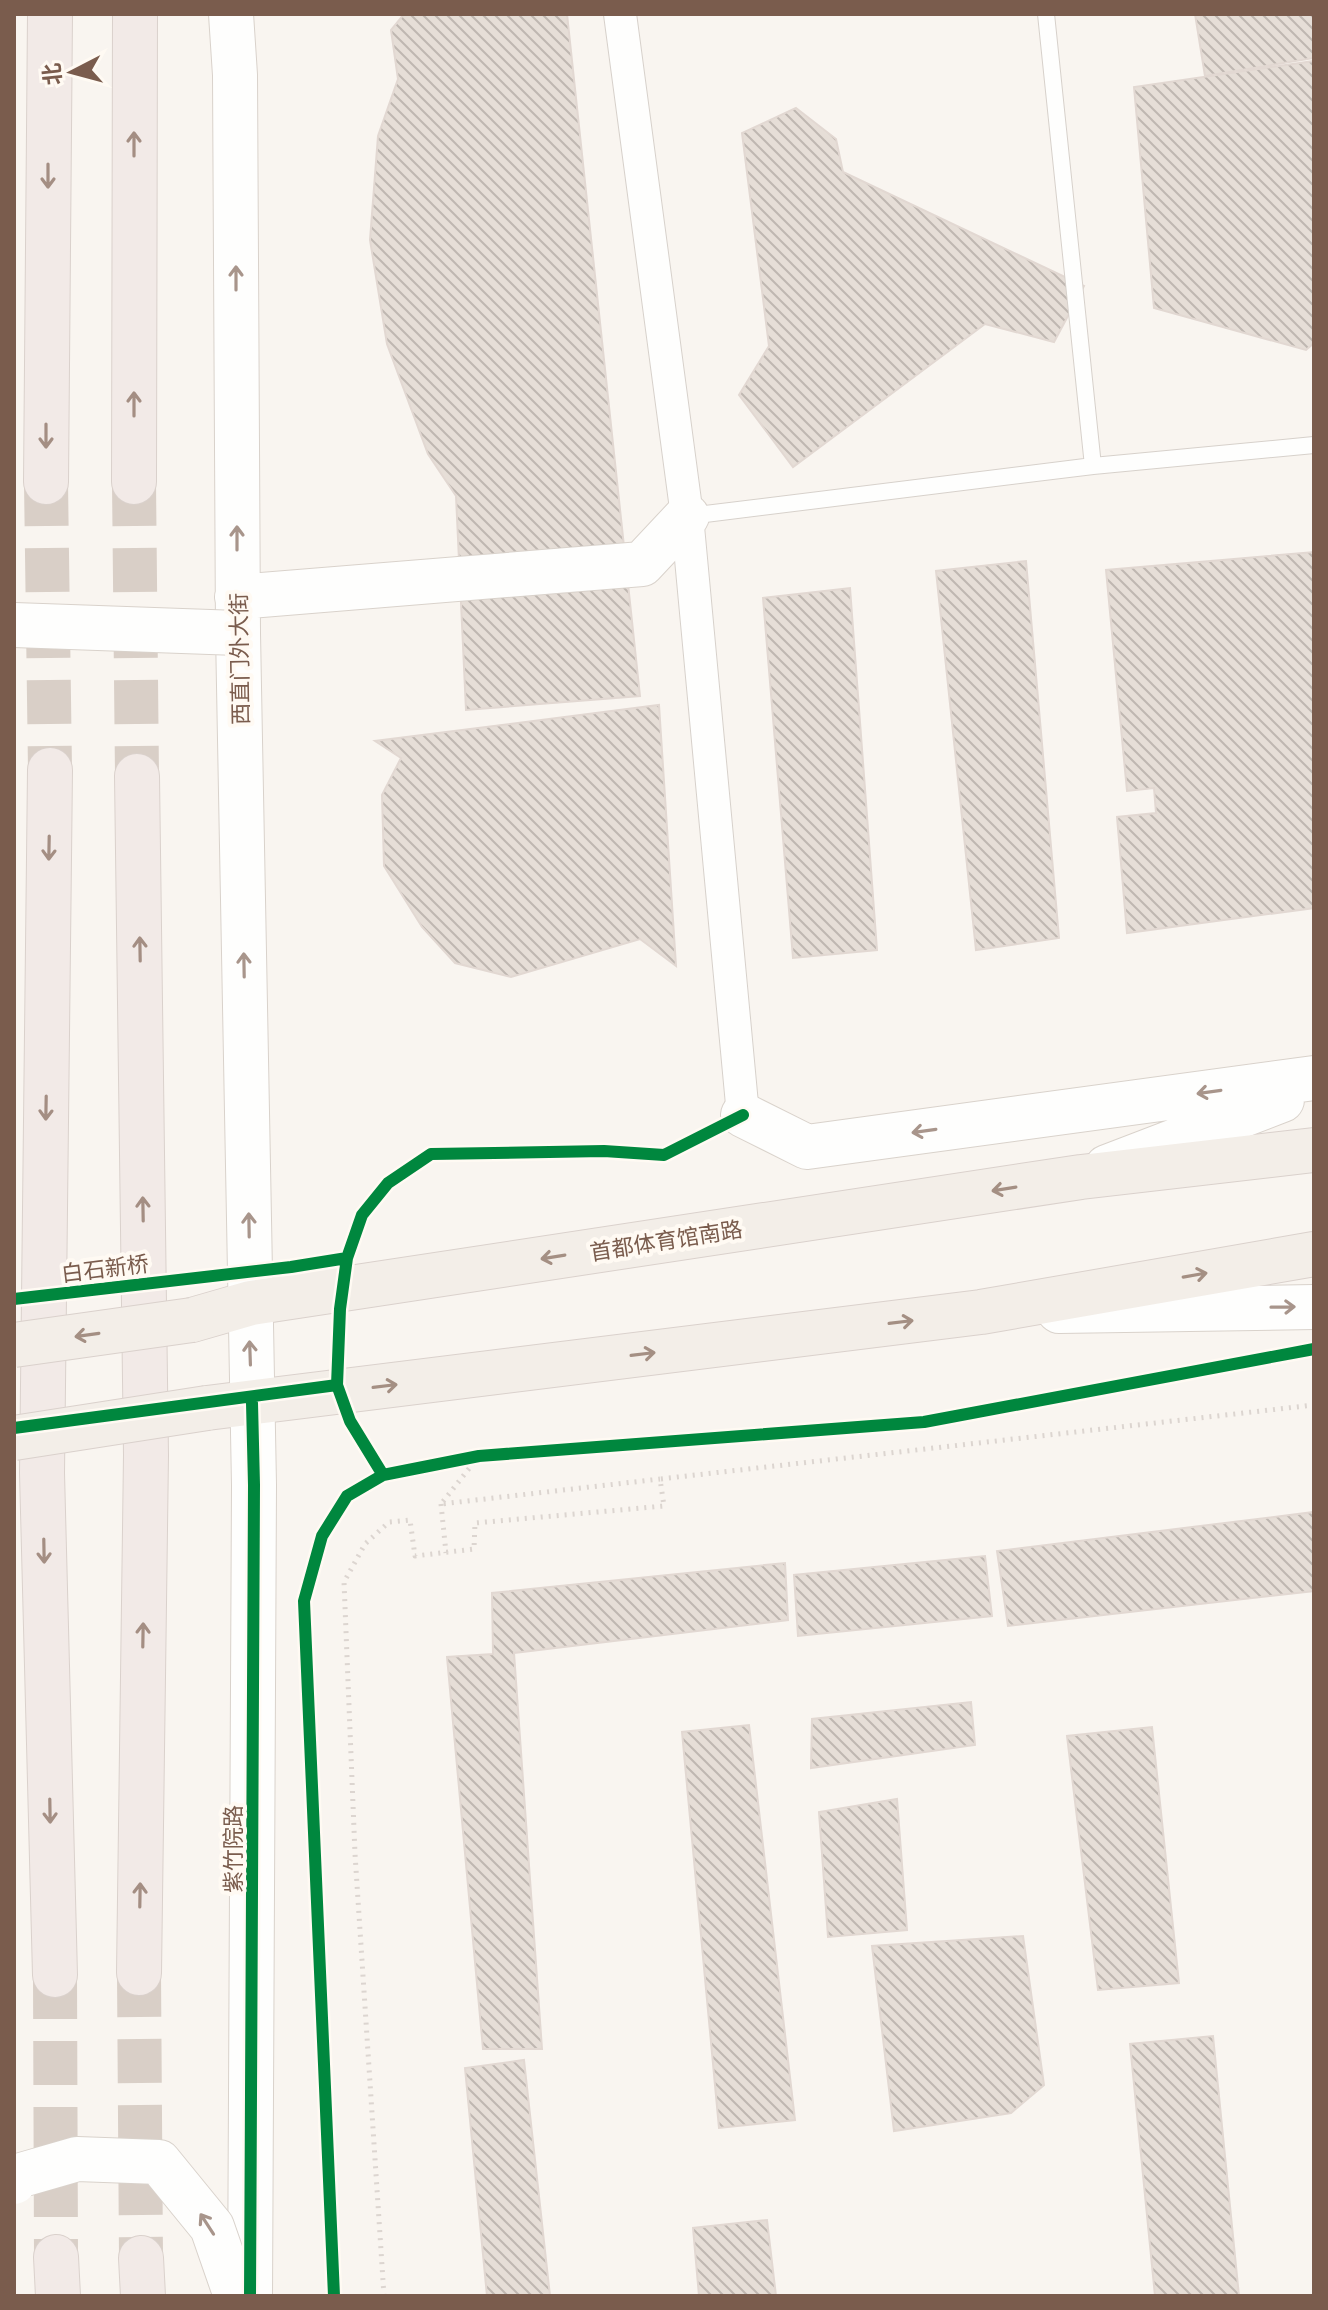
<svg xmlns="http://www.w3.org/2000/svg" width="1328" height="2310" font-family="Lato,'Noto Sans SC',sans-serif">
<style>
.building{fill:url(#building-back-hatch);stroke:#e2d8d2;stroke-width:2}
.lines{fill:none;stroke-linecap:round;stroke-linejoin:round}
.highway-tunnel{stroke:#d9cfc7;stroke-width:44;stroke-dasharray:44 22;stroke-linecap:butt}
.lane-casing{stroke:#d7d1cb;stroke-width:18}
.street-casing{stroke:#d7d1cb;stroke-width:34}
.secondary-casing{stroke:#d9d2cb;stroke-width:46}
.primary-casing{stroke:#dad1cc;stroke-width:46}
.highway-casing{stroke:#dad1cc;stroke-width:46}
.path{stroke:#dcd5d0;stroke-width:5;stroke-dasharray:2 6;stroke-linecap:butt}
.lane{stroke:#fefefd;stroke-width:16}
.street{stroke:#fefefd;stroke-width:32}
.secondary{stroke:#fefefd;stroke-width:44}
.primary{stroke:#f3eee8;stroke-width:44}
.highway{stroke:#f2eae7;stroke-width:44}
.secondary-bridge-casing{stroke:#d9d2cb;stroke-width:46;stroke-linecap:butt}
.primary-bridge-casing{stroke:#dad1cc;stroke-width:46;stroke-linecap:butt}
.secondary-bridge{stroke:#fefefd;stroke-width:44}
.primary-bridge{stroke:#f3eee8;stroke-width:44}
.cycleway-casing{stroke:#fffaf3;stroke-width:17}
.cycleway{stroke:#00873e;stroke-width:12}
.oneway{stroke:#a48e83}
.oneway2{stroke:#a8958b}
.oneway3{stroke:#a48f83}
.labels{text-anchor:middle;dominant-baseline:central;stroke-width:8;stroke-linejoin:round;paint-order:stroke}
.street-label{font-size:22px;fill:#7a5c4d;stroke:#fffaf3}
</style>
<defs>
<pattern id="building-back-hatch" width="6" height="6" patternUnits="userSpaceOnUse" patternTransform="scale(2)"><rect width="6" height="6" fill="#e6ded7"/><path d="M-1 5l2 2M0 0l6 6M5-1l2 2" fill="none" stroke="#bfb7b1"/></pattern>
</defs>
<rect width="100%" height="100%" fill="#f9f5f0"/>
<path class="building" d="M404 14H567L640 696 466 710 456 496 428 454 387 344 370 240 378 136 398 79 391 30Z
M1195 14H1314V58L1205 76Z
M1314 61V343L1306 350 1154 308 1134 87Z
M796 108 836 139 843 172 1084 286 1054 342 985 324 793 467 739 395 769 346 742 133Z
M1314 552V908L1127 933 1117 817 1156 813 1154 788 1127 791 1106 570Z
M1026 561 1059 938 976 950 936 571Z
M850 588 877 950 793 958 763 598Z
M659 705 676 966 640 939 511 977 455 963 422 927 384 866 382 795 401 758 375 741Z
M1314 1512V1591L1008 1626 997 1551Z
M985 1556 992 1616 798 1636 794 1575Z
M785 1563 788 1620 514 1653 542 2049H483L447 1657 493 1654 492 1593Z
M971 1702 975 1745 811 1768 812 1719Z
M749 1725 795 2120 719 2128 682 1732Z
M1152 1727 1179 1983 1098 1990 1067 1736Z
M897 1799 907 1930 828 1937 819 1812Z
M1023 1936 1044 2085 1011 2113 894 2131 872 1946Z
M1213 2036 1239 2296H1155L1130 2044Z
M524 2060 550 2296H487L465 2068Z
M767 2220 776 2296H699L693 2228Z"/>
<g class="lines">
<path class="highway-tunnel" d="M46 482 50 770
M134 482 137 776
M139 1973 141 2258
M55 1975 56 2257"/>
<defs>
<path id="lane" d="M1046 14 1093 466
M689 516 1093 466 1314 445"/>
<path id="street" d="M620 14 687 516 743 1115"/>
<path id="secondary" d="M231 14 235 75 238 633 254 1485 250 2296
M237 597 642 564 687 516
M743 1115 807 1147 1314 1078
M1107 1167 1282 1100
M1059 1311 1314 1307"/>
<path id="primary" d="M192 1320 251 1303 1081 1177 1314 1150
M207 1408 981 1312 1314 1254"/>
<path id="highway" d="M46 482 50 14
M134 482 135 14
M50 770 42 1473 55 1975
M137 776 146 1455 139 1973
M56 2257 58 2296
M141 2258 143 2296"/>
</defs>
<use href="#lane" class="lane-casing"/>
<use href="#street" class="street-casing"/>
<use href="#secondary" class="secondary-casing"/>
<use href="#primary" class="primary-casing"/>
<use href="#highway" class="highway-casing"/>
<path class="path" d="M479 1456 441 1504 660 1479
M441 1504 446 1553
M384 2296 355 1854 344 1582 365 1544 389 1522 410 1520 415 1556 474 1549 475 1523 664 1506 660 1479 1314 1405"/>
<use href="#lane" class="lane"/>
<use href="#street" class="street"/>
<use href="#secondary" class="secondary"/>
<use href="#primary" class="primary"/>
<use href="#highway" class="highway"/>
<defs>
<path id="secondary-bridge" d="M14 625 238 633
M14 2182 18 2176 77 2159 159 2162 212 2227 236 2296"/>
<path id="primary-bridge" d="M14 1345 192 1320
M14 1438 207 1408"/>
</defs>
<use href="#secondary-bridge" class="secondary-bridge-casing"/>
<use href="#primary-bridge" class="primary-bridge-casing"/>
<use href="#secondary-bridge" class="secondary-bridge"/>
<use href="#primary-bridge" class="primary-bridge"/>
<defs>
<path id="cycleway" d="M14 1299 291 1267 347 1258
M14 1428 337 1385
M383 1475 350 1421 337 1385 340 1309 347 1258 362 1215 388 1183 431 1154 604 1151 664 1155 743 1115
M250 2296 254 1485 252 1403
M334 2296 304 1601 322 1536 347 1496 383 1475 479 1456 924 1422 1314 1349"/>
</defs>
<use href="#cycleway" class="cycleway-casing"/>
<use href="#cycleway" class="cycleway"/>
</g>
<defs><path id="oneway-shaft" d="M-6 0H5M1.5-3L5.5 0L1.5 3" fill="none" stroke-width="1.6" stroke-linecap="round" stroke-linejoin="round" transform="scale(2)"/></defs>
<g class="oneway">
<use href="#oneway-shaft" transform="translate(134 144) rotate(-90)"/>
<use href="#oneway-shaft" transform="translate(48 176) rotate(90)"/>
<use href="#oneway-shaft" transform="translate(134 404) rotate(-90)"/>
<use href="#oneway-shaft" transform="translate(46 436) rotate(90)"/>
<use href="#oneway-shaft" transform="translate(49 848) rotate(91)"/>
<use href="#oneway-shaft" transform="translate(140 949) rotate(-91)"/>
<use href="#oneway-shaft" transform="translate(46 1108) rotate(91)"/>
<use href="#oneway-shaft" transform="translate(143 1209) rotate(-91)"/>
<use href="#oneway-shaft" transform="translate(44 1551) rotate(89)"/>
<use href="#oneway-shaft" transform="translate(143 1635) rotate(-89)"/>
<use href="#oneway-shaft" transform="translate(50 1811) rotate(89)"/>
<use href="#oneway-shaft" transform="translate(140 1895) rotate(-89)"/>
</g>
<g class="oneway2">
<use href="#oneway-shaft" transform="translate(236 278) rotate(-90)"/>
<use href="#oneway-shaft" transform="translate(237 538) rotate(-90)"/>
<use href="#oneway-shaft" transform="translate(244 965) rotate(-91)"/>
<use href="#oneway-shaft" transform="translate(1209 1092) rotate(172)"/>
<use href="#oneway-shaft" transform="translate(924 1131) rotate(172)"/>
<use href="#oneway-shaft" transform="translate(249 1225) rotate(-91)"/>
<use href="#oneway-shaft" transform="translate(1283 1307) rotate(-1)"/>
<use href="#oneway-shaft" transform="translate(250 1353) rotate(-92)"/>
<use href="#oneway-shaft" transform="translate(207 2224) rotate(-123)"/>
</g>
<g class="oneway3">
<use href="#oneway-shaft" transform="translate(1004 1189) rotate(171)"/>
<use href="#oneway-shaft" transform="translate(553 1257) rotate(171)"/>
<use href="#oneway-shaft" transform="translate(1195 1275) rotate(-10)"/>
<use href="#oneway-shaft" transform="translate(901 1322) rotate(-7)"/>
<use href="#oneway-shaft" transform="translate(87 1335) rotate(172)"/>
<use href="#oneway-shaft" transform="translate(643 1354) rotate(-7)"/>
<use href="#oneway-shaft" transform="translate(385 1386) rotate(-7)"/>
</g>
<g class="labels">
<g class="street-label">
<text transform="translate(239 659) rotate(-91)">西直门外大街</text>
<text transform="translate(666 1240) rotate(-9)">首都体育馆南路</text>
<text transform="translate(105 1268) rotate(-7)">白石新桥</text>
<text transform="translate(232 1849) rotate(-90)">紫竹院路</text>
</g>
</g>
<rect width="1328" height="2310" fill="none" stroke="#7a5c4d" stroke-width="32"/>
<g transform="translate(72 72) rotate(264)" stroke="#fffaf3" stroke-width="6" paint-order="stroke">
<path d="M0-6L14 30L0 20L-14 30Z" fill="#7a5c4d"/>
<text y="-12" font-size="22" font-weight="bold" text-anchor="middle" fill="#7a5c4d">北</text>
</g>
</svg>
